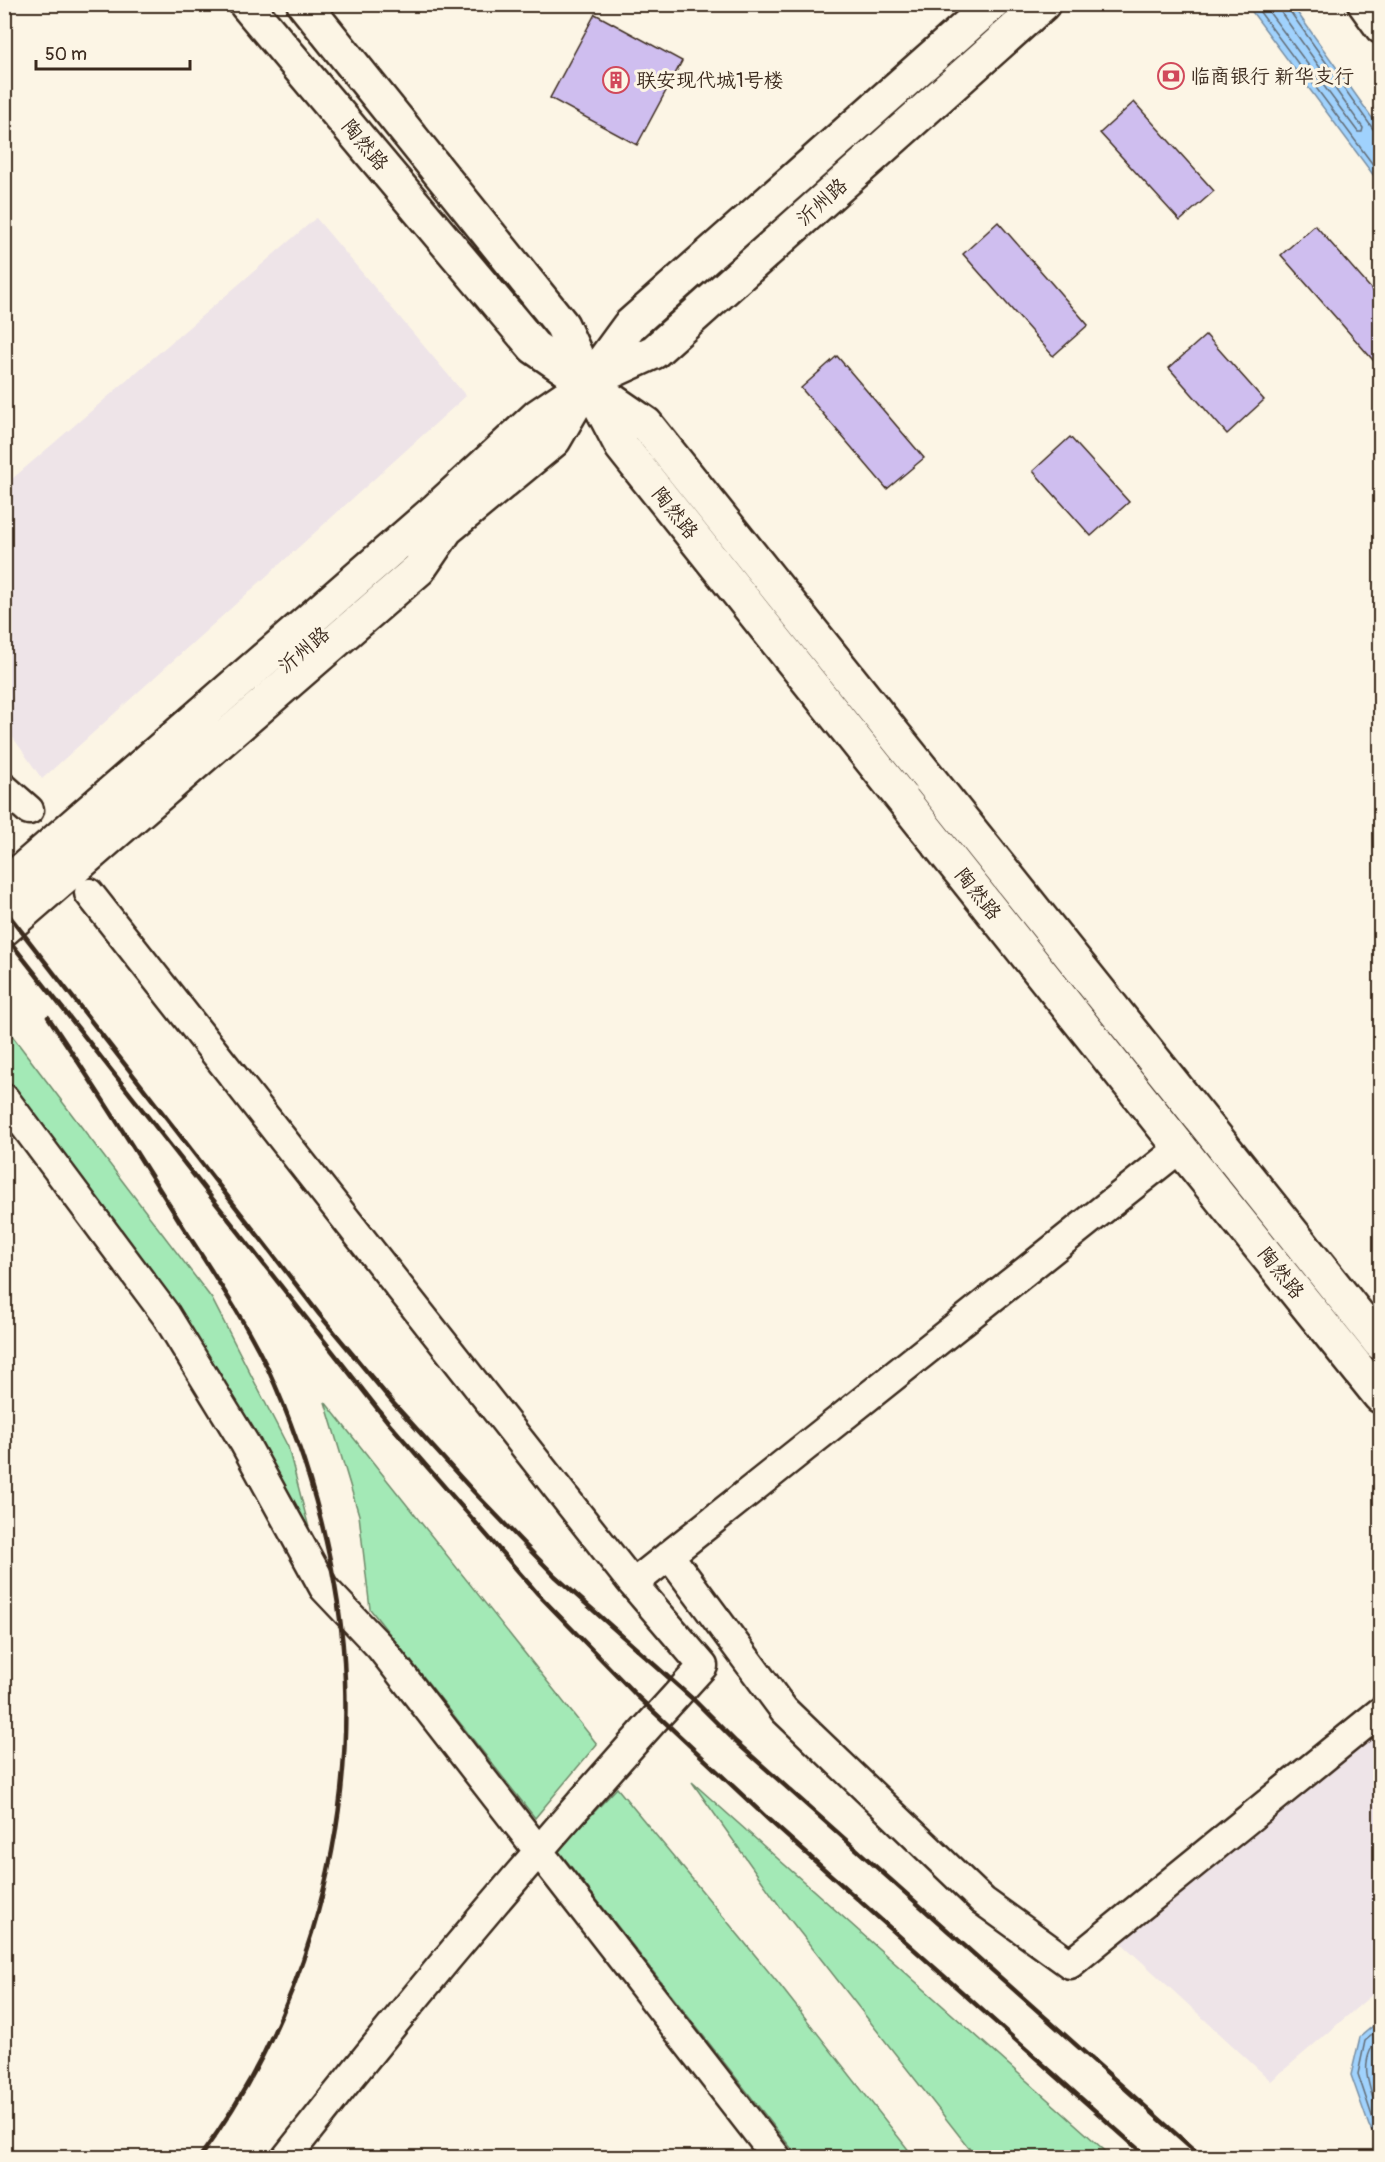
<svg xmlns="http://www.w3.org/2000/svg" width="1385" height="2162" font-family="Pangolin,'LXGW WenKai TC',sans-serif">
<style>
.built{fill:#eee4e8}
.green{fill:#a3e9b6;stroke:#6f8a6a;stroke-width:1.5}
.water{fill:#a0d2fd;stroke:#788fa4;stroke-width:1.5}
.lines{fill:none;stroke-linecap:round;stroke-linejoin:round}
.shore{stroke:#636d77;stroke-width:1.5}
.building{fill:#cfbeef;stroke:#3b2a1e;stroke-width:1.5}
.minor-casing{stroke:#3b2a1e;stroke-width:33}
.major-casing{stroke:#3b2a1e;stroke-width:38}
.minor{stroke:#fcf5e5;stroke-width:28}
.major{stroke:#fcf5e5;stroke-width:33}
.rail{stroke:#3b2a1e;stroke-width:4.5}
.labels{text-anchor:middle;dominant-baseline:central;stroke-width:6;stroke-linejoin:round;paint-order:stroke}
.poi-label{font-size:20px;fill:#3b2a1e;stroke:#fcf5e5;text-anchor:start}
.street-label{font-size:20px;fill:#3b2a1e;stroke:#fcf5e5}
</style>
<rect width="100%" height="100%" fill="#fcf5e5"/>
<filter id="ink" filterUnits="userSpaceOnUse"><feTurbulence type="fractalNoise" baseFrequency=".0167" numOctaves="2"/><feDisplacementMap in="SourceGraphic" scale="12" xChannelSelector="R" yChannelSelector="G"/><feConvolveMatrix kernelMatrix="1 2 1 2 8 2 1 2 1" color-interpolation-filters="sRGB"/></filter>
<g filter="url(#ink)">
<path class="built" d="M316 218 466 396 42 779 5 726V485Z
M1380 1724V1988L1271 2081 1116 1938Z"/>
<path class="green" d="M4 1025 212 1299 288 1447 309 1528 218 1370 5 1078Z
M325 1402 597 1744 535 1818 370 1609 359 1515Z
M692 1782 1112 2157H976L781 1908Z
M617 1788 778 1983 914 2157H798L558 1850Z"/>
<path class="water" d="M1247 5H1292L1380 129V184Z
M1380 2020V2141L1369 2126 1351 2075 1360 2037Z"/>
<g class="lines">
<path class="shore" d="M1254 4 1380 174
M1263 4 1358 132H1362L1363 128 1282 14 1280 4
M1287 4 1289 10 1373 129 1380 132
M1380 2028 1365 2041 1358 2074 1374 2122 1380 2131
M1380 2038C1355 2060 1371 2092 1380 2118"/>
</g>
<path class="building" d="M595 14 682 61 637 145 550 98Z
M1134 102 1214 191 1180 221 1100 133Z
M998 222 1088 325 1053 356 963 254Z
M1315 225 1380 299V368L1281 255Z
M1206 335 1264 400 1227 434 1169 368Z
M837 356 924 458 887 489 801 388Z
M1070 437 1129 502 1091 536 1033 471Z"/>
<g class="lines">
<defs>
<path id="minor" d="M1362 4 1380 29
M4 788 29 810
M89 893 633 1584
M4 1098 166 1315 245 1444 324 1588 380 1647 777 2158
M669 1555 784 1710 983 1901 1070 1964 1380 1712
M286 2158C419 1989 558 1824 703 1666L633 1584 1180 1148"/>
<path id="major" d="M246 4 534 347 646 424 1380 1343
M304 4 562 325 588 382 622 447 1198 1170 1380 1396
M433 540 554 440 588 382 629 326 992 4
M4 886 437 509 538 416 588 382 654 352 1043 4
M4 929 419 569 447 528"/>
</defs>
<use href="#minor" class="minor-casing"/>
<use href="#major" class="major-casing"/>
<use href="#minor" class="minor"/>
<use href="#major" class="major"/>
<path class="rail" d="M4 909 319 1314 394 1404 474 1492 555 1576 695 1701 736 1742 1203 2158
M4 934 388 1422 538 1594 637 1696 769 1820 1148 2158
M48 1017C94 1084 137 1153 180 1222 210 1269 243 1317 267 1367 310 1460 342 1579 345 1681 351 1849 300 2023 199 2158"/>
</g>
</g>
<defs>
<symbol id="bank-ring" viewBox="-11 -11 22 22"><circle r="9.5" fill="#fcf5e5" stroke="#d1495b" stroke-width="1.5"/><path d="M-6-4H6V4H-6ZM0-2.3a2.3 2.3 0 1 0 0 4.6a2.3 2.3 0 1 0 0-4.6Z" fill="#d1495b"/></symbol>
<symbol id="building-ring" viewBox="-11 -11 22 22"><circle r="9.5" fill="#fcf5e5" stroke="#d1495b" stroke-width="1.5"/><path d="M-4-6H4V6H1V3H-1V6H-4ZM-2.5-4.3h1.7v1.8h-1.7ZM.8-4.3h1.7v1.8H.8ZM-2.5-1h1.7V.8h-1.7ZM.8-1h1.7V.8H.8Z" fill="#d1495b"/></symbol>
</defs>
<g fill-rule="evenodd">
<use href="#bank-ring" x="1156" y="61" width="30" height="30"/>
<use href="#building-ring" x="601" y="65" width="30" height="30"/>
</g>
<g class="labels">
<g class="poi-label">
<text x="1190" y="76">临商银行 新华支行</text>
<text x="636" y="80">联安现代城1号楼</text>
</g>
<g class="street-label">
<text transform="translate(365 145) rotate(50)">陶然路</text>
<text transform="translate(822 202) rotate(-42)">沂州路</text>
<text transform="translate(675 513) rotate(51)">陶然路</text>
<text transform="translate(304 650) rotate(-40)">沂州路</text>
<text transform="translate(978 894) rotate(51)">陶然路</text>
<text transform="translate(1281 1273) rotate(51)">陶然路</text>
</g>
</g>
<rect width="1385" height="2162" fill="none" stroke="#fcf5e5" stroke-width="24"/>
<rect x="12" y="12" width="1361" height="2138" fill="none" stroke="#3b2a1e" stroke-width="2" filter="url(#ink)"/>
<path d="M36 60v9h154v-9" fill="none" stroke="#3b2a1e" stroke-width="3"/>
<text x="45" y="60" font-size="18" fill="#3b2a1e" stroke="#fcf5e5" stroke-width="4.5" paint-order="stroke">50 m</text>
</svg>
